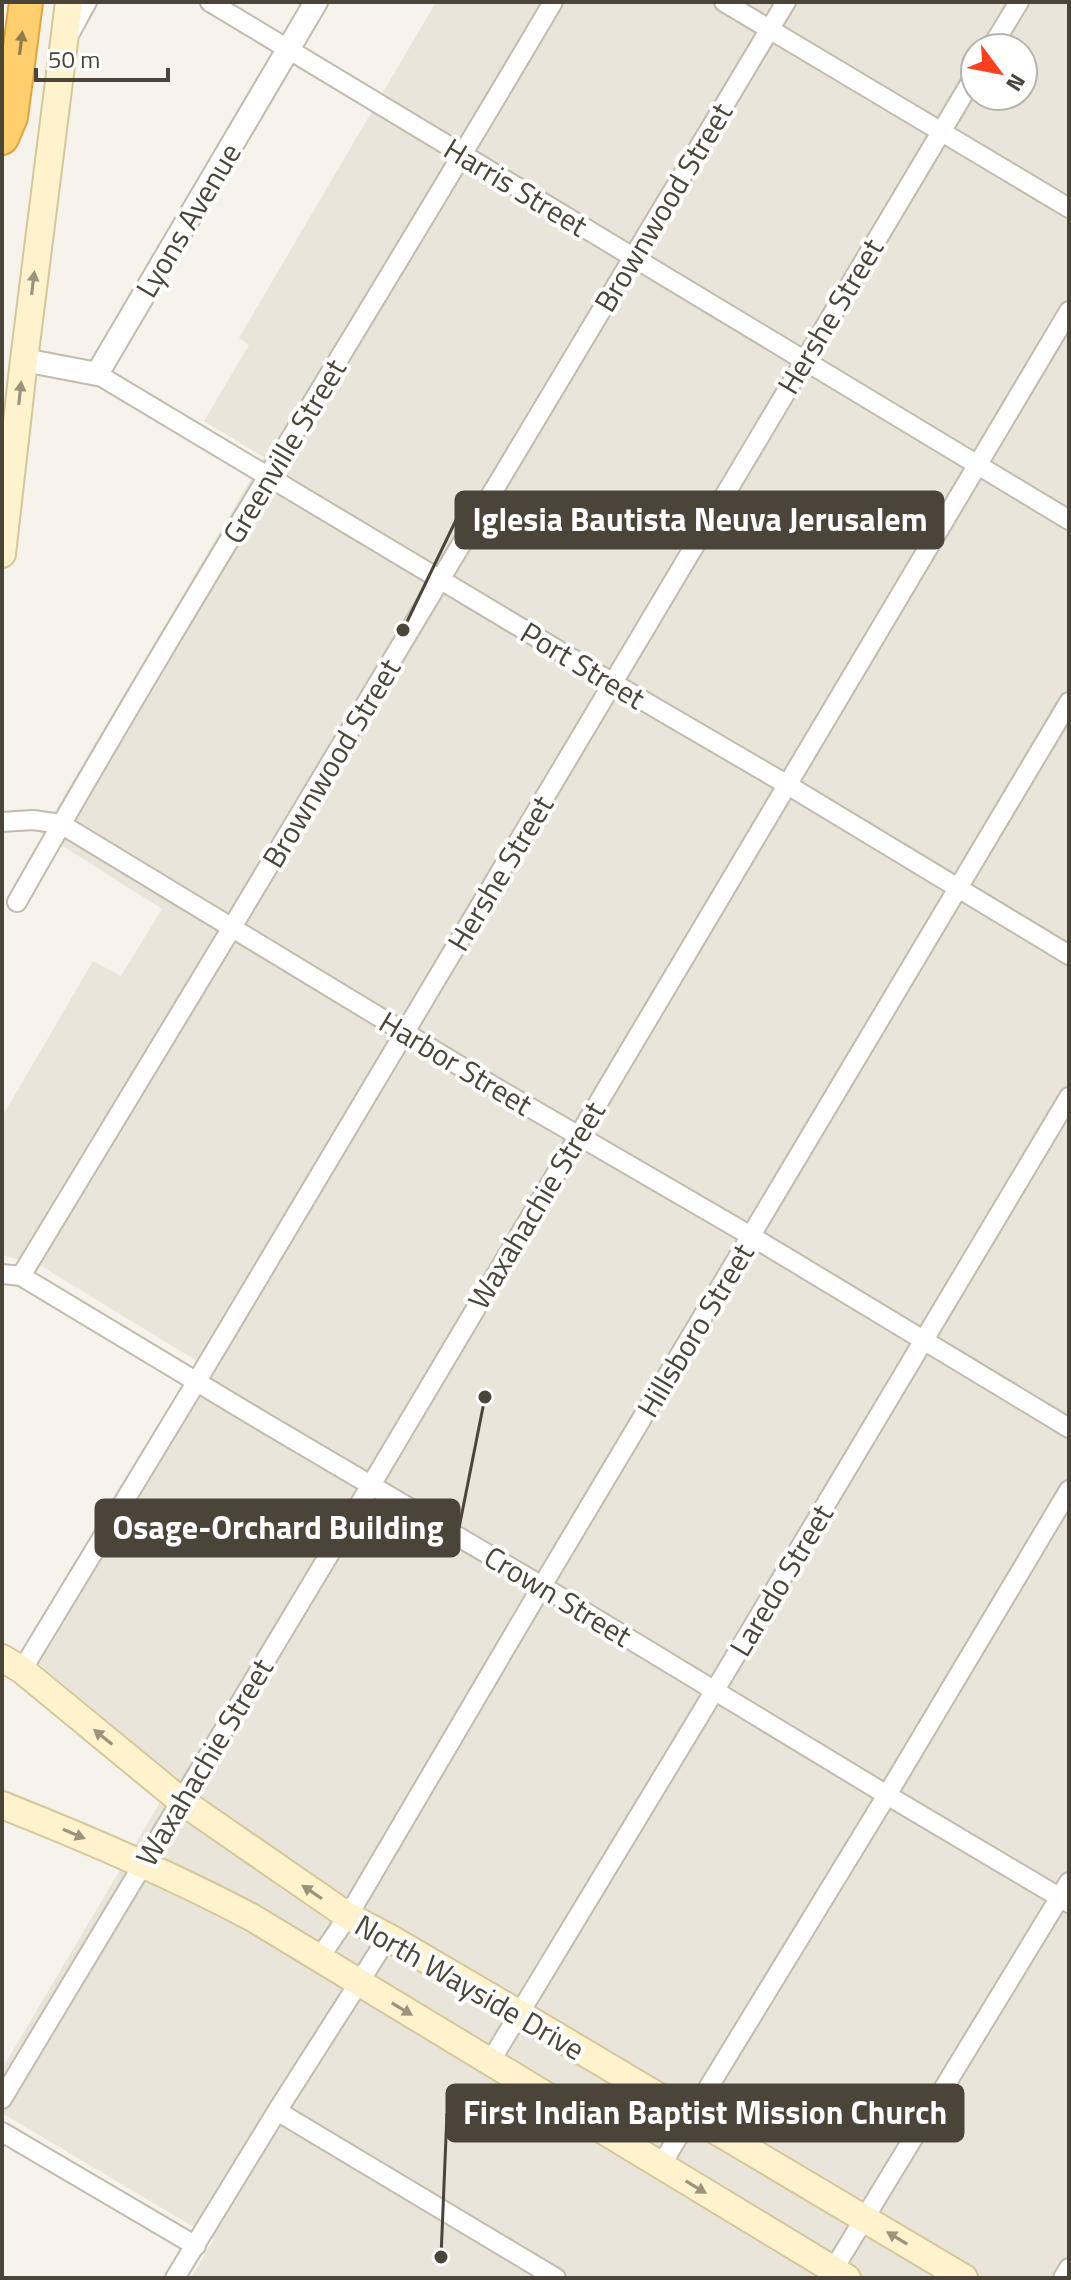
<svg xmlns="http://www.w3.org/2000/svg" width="1071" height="2280" font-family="'Titillium Web',sans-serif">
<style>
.residential{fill:#eae5da;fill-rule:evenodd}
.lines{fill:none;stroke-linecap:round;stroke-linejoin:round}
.minor-casing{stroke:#c2bbae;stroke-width:22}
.tertiary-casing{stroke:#c2bbae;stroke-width:26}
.secondary-casing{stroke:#d6c79b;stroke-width:30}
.motorway-casing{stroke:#e0a43c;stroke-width:36}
.minor{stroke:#fff;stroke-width:18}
.tertiary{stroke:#fff;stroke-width:22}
.secondary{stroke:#fff3cd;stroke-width:26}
.motorway{stroke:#ffcf6e;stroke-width:32}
.oneway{fill:#937c4e}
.oneway2{fill:#9c937c}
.labels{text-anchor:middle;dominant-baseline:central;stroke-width:8;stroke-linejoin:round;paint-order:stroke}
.street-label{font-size:30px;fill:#4b4439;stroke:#fff}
.leader{fill:none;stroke:#4b4439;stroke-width:3}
.callout-dot{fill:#4b4439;stroke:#fff;stroke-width:3}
.callout{fill:#4b4439;stroke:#4b4439;stroke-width:3}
.callout-label{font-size:32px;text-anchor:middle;font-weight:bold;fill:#fff}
</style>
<rect width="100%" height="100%" fill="#f6f3ec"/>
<path class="residential" d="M436 2H1069V2278H191L214 2239 2 2113V2069L175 1777 38 1663 215 1372 41 1266 2 1255V1117L93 961 121 976 162 909 42 833 264 457 204 421 249 345 239 338ZM975 48H1023V96H975Z"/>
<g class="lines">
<defs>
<path id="minor" d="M210 2 1069 520
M724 2 1069 208
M69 35 87 2
M991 48 1019 2
M97 374 613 683 786 784 1069 955
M2 822 33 820 61 824 493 1086 751 1236 1069 1428
M17 902C189 598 376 303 553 2
M2 1274 21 1276 267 1424 542 1586 887 1795 1069 1903
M21 1276 231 929 786 2
M22 1670 197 1381 975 75
M320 1957 348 1916 542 1586 1069 702
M490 2062 715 1690 1069 1097
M2 2099 371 1485 1069 311
M277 2111 556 2278
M2 2132 196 2246
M661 2165 887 1795 1069 1490
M833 2270 1069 1882
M175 2278 277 2111 388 1937
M1063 2278 1069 2268"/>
<path id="tertiary" d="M24 360 97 374 316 2"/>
<path id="secondary" d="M2 554 24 360 69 2
M2 1658 22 1670 180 1800 348 1916 388 1937 518 2013 964 2278
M2 1805C88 1839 172 1875 253 1918L847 2278"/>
<path id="motorway" d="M2 138 11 117 26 2"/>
</defs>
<use href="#minor" class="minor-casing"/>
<use href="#tertiary" class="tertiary-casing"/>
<use href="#secondary" class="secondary-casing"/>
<use href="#motorway" class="motorway-casing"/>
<use href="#minor" class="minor"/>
<use href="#tertiary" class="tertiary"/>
<use href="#secondary" class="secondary"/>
<use href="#motorway" class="motorway"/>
</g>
<defs><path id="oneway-solid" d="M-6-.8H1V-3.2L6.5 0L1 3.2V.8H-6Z" transform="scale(2)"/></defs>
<use class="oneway" href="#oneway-solid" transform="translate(21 43) rotate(-83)"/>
<g class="oneway2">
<use href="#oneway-solid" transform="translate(33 283) rotate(-83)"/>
<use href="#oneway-solid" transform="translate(20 393) rotate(-84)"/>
<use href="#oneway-solid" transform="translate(103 1737) rotate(-141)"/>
<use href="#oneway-solid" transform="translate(74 1834) rotate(23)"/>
<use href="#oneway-solid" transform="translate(312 1892) rotate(-146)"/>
<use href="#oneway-solid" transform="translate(402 2009) rotate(31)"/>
<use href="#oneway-solid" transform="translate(696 2187) rotate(31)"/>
<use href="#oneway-solid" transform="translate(897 2238) rotate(-149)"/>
</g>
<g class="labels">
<g class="street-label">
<text transform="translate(516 187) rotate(31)">Harris Street</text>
<text transform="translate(663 207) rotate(-59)">Brownwood Street</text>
<text transform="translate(188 220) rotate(-59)">Lyons Avenue</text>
<text transform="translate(830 316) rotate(-59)">Hershe Street</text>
<text transform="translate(284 451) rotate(-59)">Greenville Street</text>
<text transform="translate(583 665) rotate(31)">Port Street</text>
<text transform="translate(331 763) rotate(-59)">Brownwood Street</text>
<text transform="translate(500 873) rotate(-59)">Hershe Street</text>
<text transform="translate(456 1063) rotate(31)">Harbor Street</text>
<text transform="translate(536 1205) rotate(-59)">Waxahachie Street</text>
<text transform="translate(695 1330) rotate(-59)">Hillsboro Street</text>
<text transform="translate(781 1580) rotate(-59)">Laredo Street</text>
<text transform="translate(558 1596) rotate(31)">Crown Street</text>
<text transform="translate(204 1762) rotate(-59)">Waxahachie Street</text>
<text transform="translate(470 1987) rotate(30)">North Wayside Drive</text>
</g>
</g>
<path class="leader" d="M403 630L456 520M485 1397L459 1528M441 2257L447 2113"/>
<g class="callout-dot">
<circle cx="403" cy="630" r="8"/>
<circle cx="485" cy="1397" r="8"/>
<circle cx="441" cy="2257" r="8"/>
</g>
<g class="callout">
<rect x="456" y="492" width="487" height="56" rx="8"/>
<rect x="96" y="1500" width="363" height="56" rx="8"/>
<rect x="447" y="2085" width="516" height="56" rx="8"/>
</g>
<g class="callout-label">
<text x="700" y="531">Iglesia Bautista Neuva Jerusalem</text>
<text x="278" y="1539">Osage-Orchard Building</text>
<text x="705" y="2124">First Indian Baptist Mission Church</text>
</g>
<rect width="1071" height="2280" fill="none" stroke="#4b4439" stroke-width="8"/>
<g transform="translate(999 72) rotate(122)"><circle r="38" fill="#ffffff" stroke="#b7b4b0" stroke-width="2"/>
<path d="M0-6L14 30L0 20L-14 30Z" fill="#fc3f1d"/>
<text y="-12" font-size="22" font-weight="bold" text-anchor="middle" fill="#4b4439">N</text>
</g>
<path d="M36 68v12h132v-12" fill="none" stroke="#4b4439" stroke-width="4"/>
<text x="48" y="68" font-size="24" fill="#4b4439" stroke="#ffffff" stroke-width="6" paint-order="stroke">50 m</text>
</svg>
